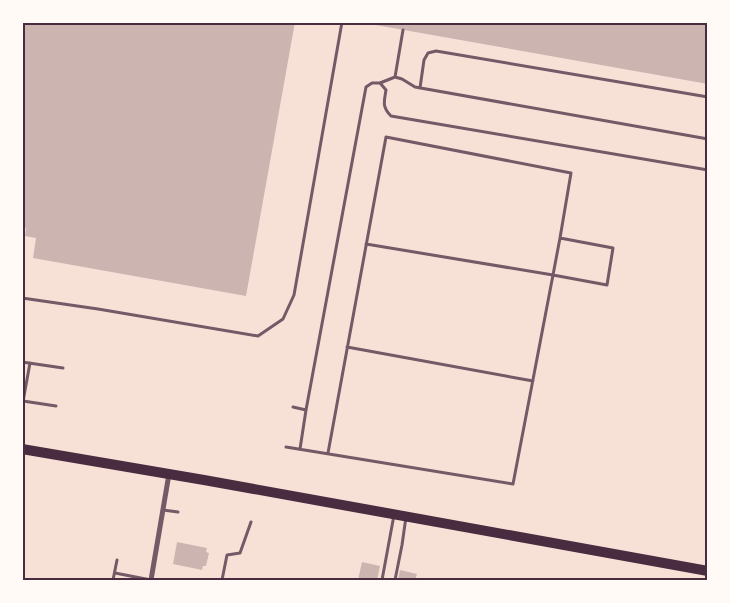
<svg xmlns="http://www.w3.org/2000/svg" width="730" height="603" font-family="'Libre Baskerville',serif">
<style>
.building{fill:#ccb4b1}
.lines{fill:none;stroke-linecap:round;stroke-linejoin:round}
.service{stroke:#755966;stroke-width:3}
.minor{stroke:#755966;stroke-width:5}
.secondary{stroke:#4a2c40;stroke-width:10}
.neatline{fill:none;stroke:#4a2c40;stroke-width:2}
</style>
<rect width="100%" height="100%" fill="#f7e1d7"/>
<path class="building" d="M22 22H295L246 296 33 258 36 238 25 236 26 228H22Z
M371 22H708V84L370 24Z
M177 542 207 548 206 552 209 553 206 566H203L202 570 173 564Z
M362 562 380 566 377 580H358Z
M400 570 417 574 415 580H398Z"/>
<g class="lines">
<path class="service" d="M395 77 403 30
M380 83 395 77 402 79 415 87 708 139
M420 88 424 60 428 53 436 51 708 97
M366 244 553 275 560 238
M22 298 98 309 258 336 283 319 294 295 342 22
M347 347 533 381
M22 362 63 368
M23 401 56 406
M22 407 30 363
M293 407 306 410
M286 447 513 484 553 275 607 285 613 248 560 238 571 173 386 137 328 453
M300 449 306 410 366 87 372 83H380L386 90C384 102 382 107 391 116L708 170
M163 510 178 512
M115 573 151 580
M113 580 117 560
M222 580 227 555 240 553 251 522
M382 580 394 515
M395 580 402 545 406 517"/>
<path class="minor" d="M151 580 169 474"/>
<path class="secondary" d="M22 449 204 480 708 571"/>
</g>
<rect width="730" height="603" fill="none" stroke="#fffaf5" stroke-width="48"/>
<rect x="24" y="24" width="682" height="555" class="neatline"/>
</svg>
